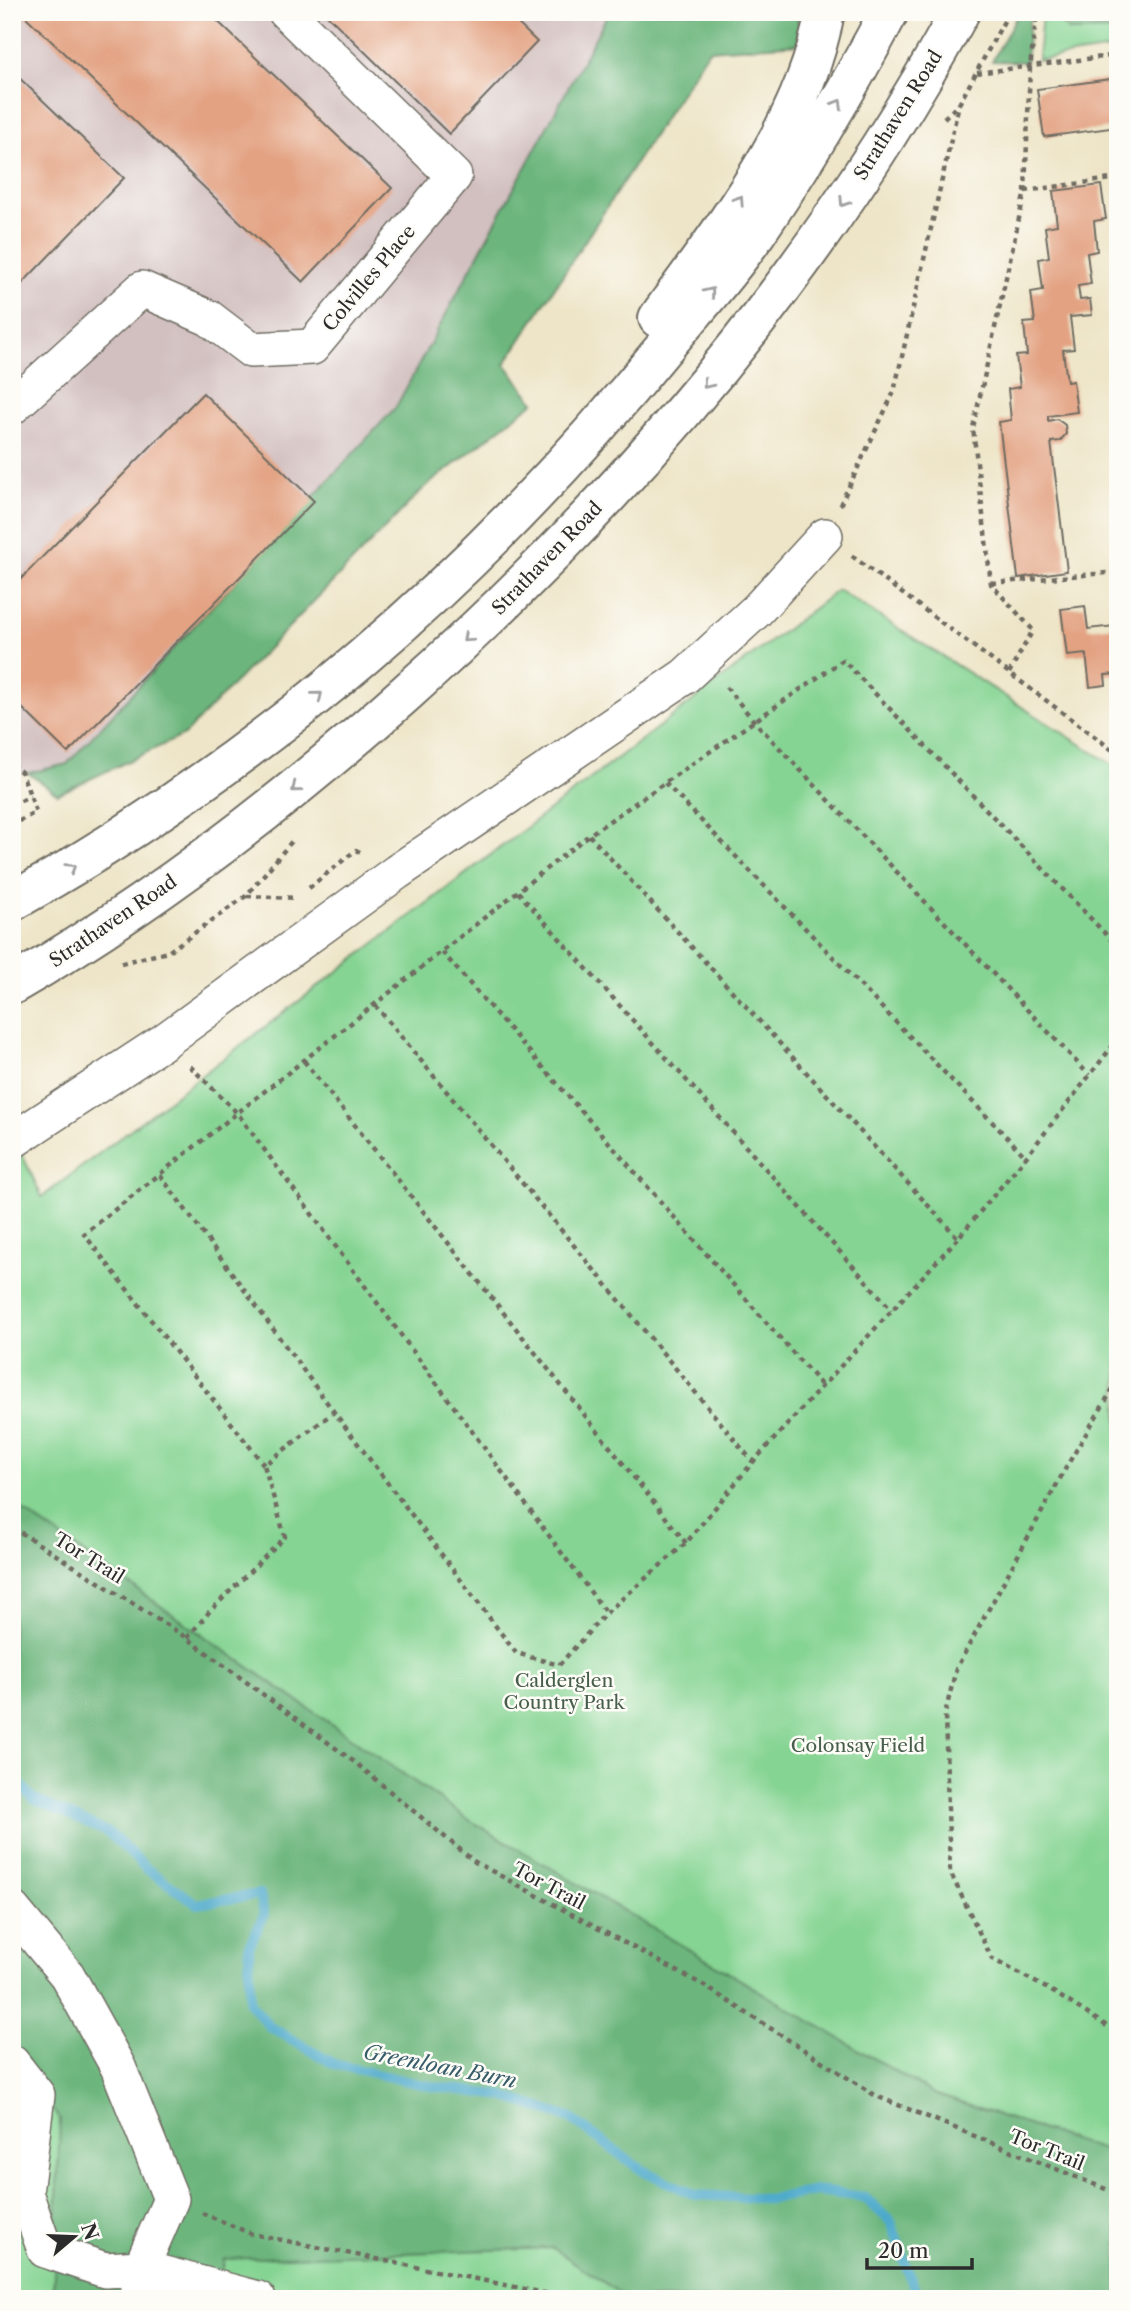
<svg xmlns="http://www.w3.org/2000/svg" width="1130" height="2311" font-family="'Libre Caslon Text',serif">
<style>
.industrial{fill:#d2bfc0}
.green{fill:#85d493;stroke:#58805f;stroke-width:2}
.forest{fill:#6cb67d;stroke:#4c7054;stroke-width:2}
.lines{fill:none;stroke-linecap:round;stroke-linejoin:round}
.stream{stroke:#4ba9ca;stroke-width:10}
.building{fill:#e3a383}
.minor-casing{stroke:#6f6c62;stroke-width:38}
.major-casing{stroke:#6f6c62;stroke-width:42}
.path{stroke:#6f6c62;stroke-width:4.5;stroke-dasharray:5 5;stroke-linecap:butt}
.minor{stroke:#fff;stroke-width:35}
.major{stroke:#fff;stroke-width:38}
.oneway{stroke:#a0a0a0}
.labels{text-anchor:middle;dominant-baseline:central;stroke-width:5;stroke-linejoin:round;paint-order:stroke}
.street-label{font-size:19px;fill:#2b2b2b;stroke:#fdfcf7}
.park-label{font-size:19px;fill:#465e4a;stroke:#fdfcf7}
.water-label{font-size:21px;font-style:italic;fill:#385d6b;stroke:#fdfcf7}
</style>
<rect width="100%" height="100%" fill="#fdfcf7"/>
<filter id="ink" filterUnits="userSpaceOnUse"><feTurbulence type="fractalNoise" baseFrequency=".0143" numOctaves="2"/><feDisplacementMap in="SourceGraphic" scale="14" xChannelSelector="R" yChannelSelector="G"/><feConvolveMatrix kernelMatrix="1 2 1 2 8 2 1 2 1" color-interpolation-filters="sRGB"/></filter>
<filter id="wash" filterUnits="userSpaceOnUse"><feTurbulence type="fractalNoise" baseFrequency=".00686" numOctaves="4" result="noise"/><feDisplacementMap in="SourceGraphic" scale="28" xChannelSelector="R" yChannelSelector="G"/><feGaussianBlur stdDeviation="1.57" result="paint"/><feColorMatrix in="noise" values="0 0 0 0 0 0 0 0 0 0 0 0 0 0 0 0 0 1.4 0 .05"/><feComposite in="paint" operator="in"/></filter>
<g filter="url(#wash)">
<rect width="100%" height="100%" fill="#eee5c8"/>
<path class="industrial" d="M12 12H609L396 407 67 764 12 776Z"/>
<path class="green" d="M1042 12H1046L1070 31 1118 30V48L1038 60Z
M838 590 1118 768V2299H12V1133L42 1197Z"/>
<path class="forest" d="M609 12H798L799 44 709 50 505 364 534 402 424 488 184 735 58 794 28 773 67 764 396 407Z
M1019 12H1030L1026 62 992 61Z
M1046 12H1118V30L1070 31Z
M12 1503 471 1821 934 2094 1118 2155V2299H628L553 2248 224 2259 219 2299H53L60 2119 12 2059Z"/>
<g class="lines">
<path class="stream" d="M12 1775 33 1799 109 1833 147 1869 197 1904 260 1894 264 1915 249 1947 250 2003 269 2026 334 2064 424 2085 503 2096 570 2118 640 2169 695 2195 771 2199 817 2191 864 2197 891 2222 918 2299"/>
</g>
<g id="blocks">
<path class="building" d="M27 12H208L392 188 303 282 24 15Z
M324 12H506L537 42 449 134Z
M12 71 124 178 12 294Z
M1118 78V127L1044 137 1037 89Z
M1101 185 1106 219 1094 221 1097 251 1087 253 1091 284 1078 286 1080 300 1090 299 1092 315 1070 317 1074 349 1063 350 1067 382 1073 381 1077 412 1048 416V421L1057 419 1065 425 1066 434 1060 441 1051 442 1067 571 1018 578 999 422 1011 420 1008 389 1020 387 1016 356 1027 355 1024 323 1035 322 1031 292 1043 290 1039 259 1049 257 1045 227 1057 225 1053 191Z
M203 393 314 501 68 753 12 698V588Z
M1085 606 1088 629 1115 626 1118 632V674L1105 675 1106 685 1090 687 1086 654 1067 656 1061 609Z"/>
</g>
</g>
<g filter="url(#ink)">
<use href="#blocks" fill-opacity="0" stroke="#6f6c62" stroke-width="2"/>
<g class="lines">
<defs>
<path id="minor" d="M12 407 142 289 209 318 251 350 312 347 454 176 286 12
M12 1141 163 1042 397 872 685 676 757 610 825 536
M12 1909 67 1975 118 2067 171 2199 141 2268 138 2299
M12 2063 37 2095 25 2193 45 2250 105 2270 141 2268 258 2299"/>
<path id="major" d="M658 318C725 225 804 127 825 12
M12 902C266 759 479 575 663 349 692 314 724 279 751 241 802 167 847 91 889 12
M12 985C154 903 283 803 405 694 627 497 817 273 960 12"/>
</defs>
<use href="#minor" class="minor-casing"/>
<use href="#major" class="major-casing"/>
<path class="path" d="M977 73 1118 55
M944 118 959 104
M1025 191 1118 178
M840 505 894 392 959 104 1009 12
M852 556 1118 754
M992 583 1118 572
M1009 673 1033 630 991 584 973 428 1025 191 1030 67 1037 12
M726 687 754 721 1089 1075
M12 763 22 773 36 812 12 825
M665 783 1026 1157
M12 806 30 796
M589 835 958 1238 1026 1157 1118 1039
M309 888 356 850 363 854
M518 892 892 1310
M247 896 297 898
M442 952 822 1386
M121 963 168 952 246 896 292 841
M375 1005 753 1462
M304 1061 686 1543
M190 1066 238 1114 606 1613
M160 1175 334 1412
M958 1238 753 1462 686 1543 606 1613 559 1665 516 1653 334 1412 264 1465 84 1234 589 835 843 660 1118 947
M1118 1380 1068 1464 956 1669 945 1714 950 1872 992 1959 1050 1990 1118 2033
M12 1527 187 1638 357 1764 475 1862 703 1985 876 2096 1118 2194
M187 1638 210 1611 285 1537 264 1465
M202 2213 252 2234 575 2299"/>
<use href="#minor" class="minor"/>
<use href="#major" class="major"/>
</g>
<defs><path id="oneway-chevron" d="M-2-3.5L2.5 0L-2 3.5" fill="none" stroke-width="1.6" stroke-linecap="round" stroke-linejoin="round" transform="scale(1.75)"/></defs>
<g class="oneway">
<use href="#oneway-chevron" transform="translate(838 104) rotate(-59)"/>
<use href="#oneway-chevron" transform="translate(739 200) rotate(-57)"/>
<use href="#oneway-chevron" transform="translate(844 202) rotate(123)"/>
<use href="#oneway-chevron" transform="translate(710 292) rotate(-51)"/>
<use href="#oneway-chevron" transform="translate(707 384) rotate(129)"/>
<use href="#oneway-chevron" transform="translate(467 638) rotate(138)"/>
<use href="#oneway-chevron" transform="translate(318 696) rotate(-39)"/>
<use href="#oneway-chevron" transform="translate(296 788) rotate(141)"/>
<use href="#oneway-chevron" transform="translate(71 868) rotate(-32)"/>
</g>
</g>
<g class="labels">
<g class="street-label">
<text transform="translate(898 115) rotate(-58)">Strathaven Road</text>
<text transform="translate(369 278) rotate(-50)">Colvilles Place</text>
<text transform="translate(547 558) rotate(-46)">Strathaven Road</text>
<text transform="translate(113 921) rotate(-34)">Strathaven Road</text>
<text transform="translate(89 1558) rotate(32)">Tor Trail</text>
<text transform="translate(549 1886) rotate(28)">Tor Trail</text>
<text transform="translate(1047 2150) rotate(22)">Tor Trail</text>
</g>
<g class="park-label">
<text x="564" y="1680">Calderglen<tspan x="564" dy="22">Country Park</tspan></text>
<text x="858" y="1745">Colonsay Field</text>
</g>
<g class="water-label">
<text transform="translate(440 2066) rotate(11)">Greenloan Burn</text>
</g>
</g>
<rect width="1130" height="2311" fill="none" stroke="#fdfcf7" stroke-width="42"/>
<g transform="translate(74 2237) rotate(71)" stroke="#fdfcf7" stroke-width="5" paint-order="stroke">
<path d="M0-5L12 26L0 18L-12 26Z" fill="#2b2b2b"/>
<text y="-10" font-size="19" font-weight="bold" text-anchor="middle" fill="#2b2b2b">N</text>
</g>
<path d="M867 2258v10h105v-10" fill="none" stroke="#2b2b2b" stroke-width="3.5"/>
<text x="878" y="2258" font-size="21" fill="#2b2b2b" stroke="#fdfcf7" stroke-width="5" paint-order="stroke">20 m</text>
</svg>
